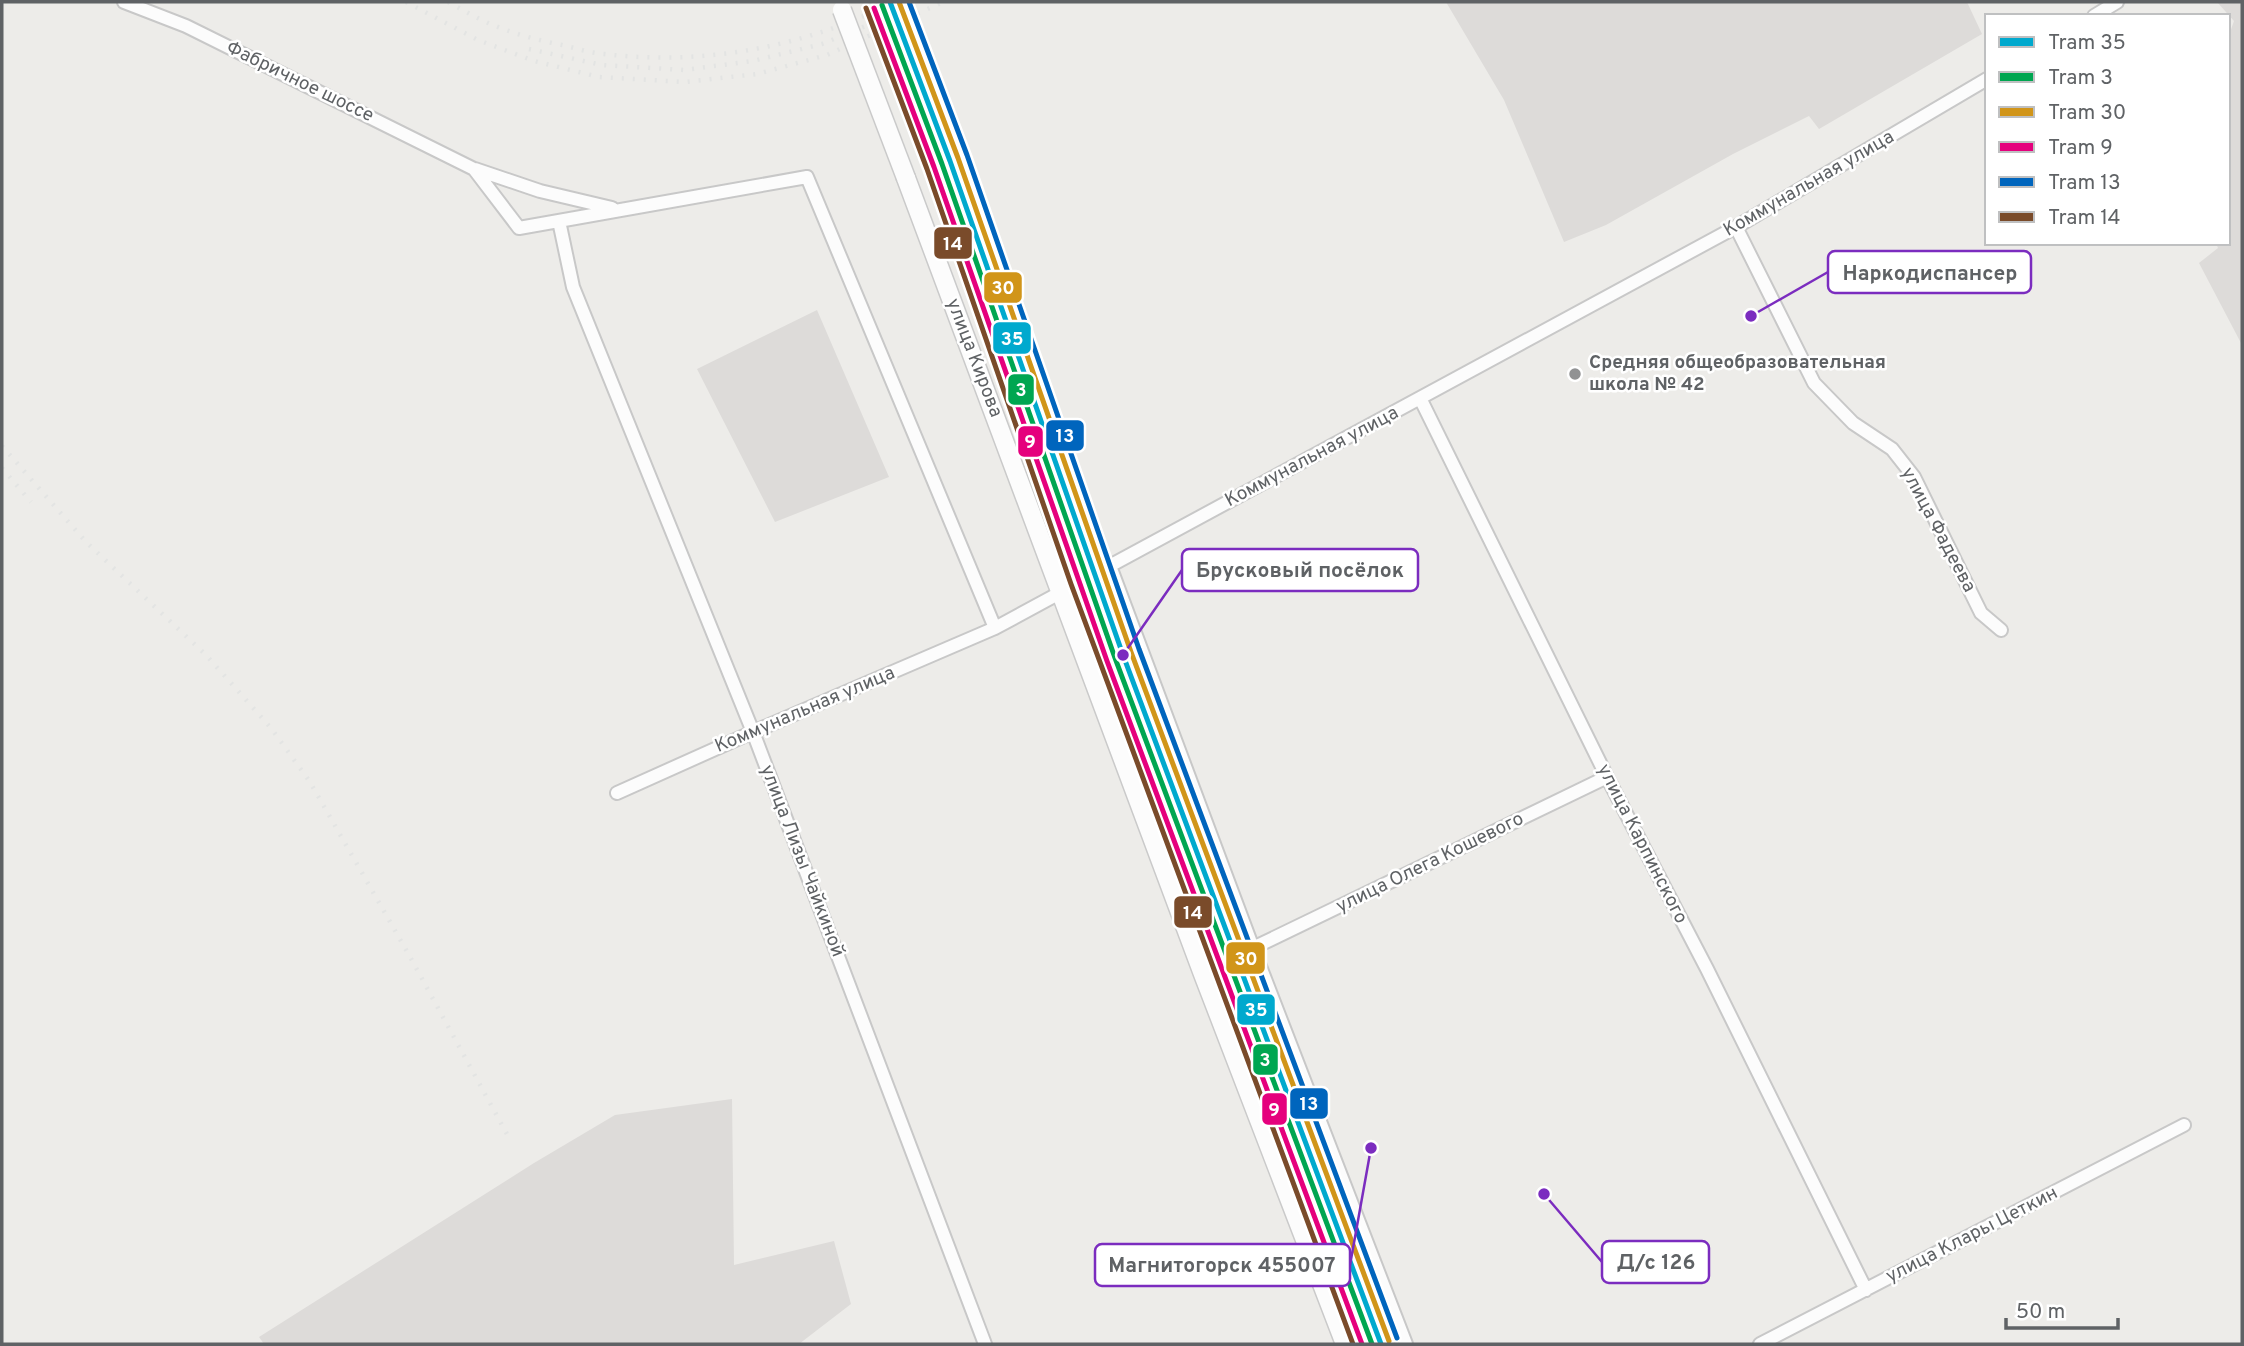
<svg xmlns="http://www.w3.org/2000/svg" width="2244" height="1346" font-family="Overpass,sans-serif">
<style>
.industrial{fill:#dddbd9}
.lines{fill:none;stroke-linecap:round;stroke-linejoin:round}
.minor-casing{stroke:#c8c8c8;stroke-width:16}
.secondary-casing{stroke:#cacaca;stroke-width:21}
.minor{stroke:#fcfcfc;stroke-width:12}
.secondary{stroke:#fcfcfc;stroke-width:18}
.rail{stroke:#e3e4e3;stroke-width:4.5;stroke-dasharray:2 9;stroke-linecap:butt}
.secondary-bridge-casing{stroke:#cacaca;stroke-width:21;stroke-linecap:butt}
.secondary-bridge{stroke:#fcfcfc;stroke-width:18}
.tram-1-casing{stroke:#fff;stroke-width:10}
.tram-2-casing{stroke:#fff;stroke-width:10}
.tram-3-casing{stroke:#fff;stroke-width:10}
.tram-4-casing{stroke:#fff;stroke-width:10}
.tram-5-casing{stroke:#fff;stroke-width:10}
.tram-6-casing{stroke:#fff;stroke-width:10}
.tram-1{stroke:#00a9ce;stroke-width:5}
.tram-2{stroke:#00a651;stroke-width:5}
.tram-3{stroke:#d19519;stroke-width:5}
.tram-4{stroke:#e5007d;stroke-width:5}
.tram-5{stroke:#0065bd;stroke-width:5}
.tram-6{stroke:#7a4b2a;stroke-width:5}
.poi-dot{fill:#919293;stroke:#fff;stroke-width:2.5}
.labels{text-anchor:middle;dominant-baseline:central;stroke-width:5;stroke-linejoin:round;paint-order:stroke}
.street-label{font-size:19px;fill:#5f6265;stroke:#fff}
.poi-label{font-size:19px;font-weight:bold;fill:#5f6265;stroke:#fff;text-anchor:start}
.leader{fill:none;stroke:#7b2cbf;stroke-width:2.5}
.callout-dot{fill:#7b2cbf;stroke:#fff;stroke-width:2.5}
.callout{fill:#fff;stroke:#7b2cbf;stroke-width:2.5}
.callout-label{font-size:21px;text-anchor:middle;font-weight:bold;fill:#5f6265}
.line-badge{stroke:#fff;stroke-width:2.5}
.badge-label{font-size:19px;text-anchor:middle;font-weight:bold;fill:#fff}
</style>
<rect width="100%" height="100%" fill="#edece9"/>
<path class="industrial" d="M1446 2H1967L1982 34 1819 129 1809 116 1733 154 1606 225 1564 242 1504 100Z
M2217 2H2242V345L2199 263 2218 248 2216 243H2228V38L2234 21Z
M817 310 889 477 775 522 697 369Z
M732 1099 734 1265 834 1241 851 1304 799 1344H264L259 1337 534 1163 615 1115Z"/>
<g class="lines">
<defs>
<path id="minor" d="M124 2 186 26 474 169 519 228 807 177 995 628
M2094 16 2117 2
M475 169 540 191 612 208
M559 221 573 287 753 732 985 1344
M1736 227 1814 383 1853 423 1892 449 1914 477 1981 613 2001 630
M1420 398 1607 777 1707 969 1866 1290
M1110 566 1253 948 1406 1344
M617 793 753 732 995 628 1736 227 1987 79
M1253 948 1607 777
M1760 1344 2184 1125"/>
<path id="secondary" d="M906 178 1203 974 1345 1344"/>
</defs>
<use href="#minor" class="minor-casing"/>
<use href="#secondary" class="secondary-casing"/>
<use href="#minor" class="minor"/>
<use href="#secondary" class="secondary"/>
<path class="rail" d="M406 2 478 40 534 61 599 77 685 82 757 74 827 55 943 2
M448 2C461 9 473 16 486 22 510 33 537 40 562 45 576 48 590 53 604 54 704 66 805 47 894 2
M529 49 602 65 684 70 753 61 822 44 890 16
M2 446 86 542 206 655 271 728 310 782 409 955 508 1136
M2 468 31 502"/>
<defs>
<path id="secondary-bridge" d="M842 10 906 178"/>
</defs>
<use href="#secondary-bridge" class="secondary-bridge-casing"/>
<use href="#secondary-bridge" class="secondary-bridge"/>
<defs>
<path id="tram-1" d="M890 2 950 161 1123 655 1381 1344"/>
<path id="tram-2" d="M882 5 942 164 1115 658 1372 1344"/>
<path id="tram-3" d="M899 2 958 158 1131 652 1389 1341"/>
<path id="tram-4" d="M874 8 934 167 1107 661 1362 1344"/>
<path id="tram-5" d="M909 2 967 155 1139 649 1397 1338"/>
<path id="tram-6" d="M866 8 927 169 1071 584 1353 1344"/>
</defs>
<use href="#tram-1" class="tram-1-casing"/>
<use href="#tram-2" class="tram-2-casing"/>
<use href="#tram-3" class="tram-3-casing"/>
<use href="#tram-4" class="tram-4-casing"/>
<use href="#tram-5" class="tram-5-casing"/>
<use href="#tram-6" class="tram-6-casing"/>
<use href="#tram-1" class="tram-1"/>
<use href="#tram-2" class="tram-2"/>
<use href="#tram-3" class="tram-3"/>
<use href="#tram-4" class="tram-4"/>
<use href="#tram-5" class="tram-5"/>
<use href="#tram-6" class="tram-6"/>
</g>
<circle class="poi-dot" cx="1575" cy="374" r="7"/>
<g class="labels">
<g class="street-label">
<text transform="translate(300 82) rotate(26)">Фабричное шоссе</text>
<text transform="translate(1809 184) rotate(-30)">Коммунальная улица</text>
<text transform="translate(974 358) rotate(69)">улица Кирова</text>
<text transform="translate(1312 457) rotate(-28)">Коммунальная улица</text>
<text transform="translate(1938 530) rotate(62)">улица Фадеева</text>
<text transform="translate(805 710) rotate(-23)">Коммунальная улица</text>
<text transform="translate(1642 844) rotate(63)">улица Карпинского</text>
<text transform="translate(802 861) rotate(69)">улица Лизы Чайкиной</text>
<text transform="translate(1430 863) rotate(-26)">улица Олега Кошевого</text>
<text transform="translate(1972 1235) rotate(-27)">улица Клары Цеткин</text>
</g>
<g class="poi-label">
<text x="1589" y="363">Средняя общеобразовательная<tspan x="1589" dy="22">школа № 42</tspan></text>
</g>
</g>
<path class="leader" d="M1751 316L1828 272M1123 655L1182 570M1544 1194L1602 1262M1371 1148L1350 1265"/>
<g class="callout-dot">
<circle cx="1751" cy="316" r="7"/>
<circle cx="1123" cy="655" r="7"/>
<circle cx="1544" cy="1194" r="7"/>
<circle cx="1371" cy="1148" r="7"/>
</g>
<g class="callout">
<rect x="1828" y="251" width="203" height="42" rx="7"/>
<rect x="1182" y="549" width="236" height="42" rx="7"/>
<rect x="1602" y="1241" width="107" height="42" rx="7"/>
<rect x="1095" y="1244" width="255" height="42" rx="7"/>
</g>
<g class="callout-label">
<text x="1930" y="280">Наркодиспансер</text>
<text x="1300" y="577">Брусковый посёлок</text>
<text x="1656" y="1269">Д/с 126</text>
<text x="1222" y="1272">Магнитогорск 455007</text>
</g>
<g class="line-badge">
<rect x="933" y="226" width="40" height="34" rx="7" fill="#7a4b2a"/>
<rect x="983" y="271" width="40" height="33" rx="7" fill="#d19519"/>
<rect x="992" y="321" width="40" height="34" rx="7" fill="#00a9ce"/>
<rect x="1007" y="373" width="28" height="33" rx="7" fill="#00a651"/>
<rect x="1045" y="419" width="40" height="33" rx="7" fill="#0065bd"/>
<rect x="1017" y="425" width="27" height="33" rx="7" fill="#e5007d"/>
<rect x="1173" y="895" width="40" height="34" rx="7" fill="#7a4b2a"/>
<rect x="1225" y="941" width="41" height="34" rx="7" fill="#d19519"/>
<rect x="1236" y="993" width="40" height="33" rx="7" fill="#00a9ce"/>
<rect x="1252" y="1043" width="27" height="33" rx="7" fill="#00a651"/>
<rect x="1289" y="1087" width="40" height="33" rx="7" fill="#0065bd"/>
<rect x="1261" y="1092" width="27" height="34" rx="7" fill="#e5007d"/>
</g>
<g class="badge-label">
<text x="953" y="250">14</text>
<text x="1003" y="294">30</text>
<text x="1012" y="345">35</text>
<text x="1021" y="396">3</text>
<text x="1065" y="442">13</text>
<text x="1030" y="448">9</text>
<text x="1193" y="919">14</text>
<text x="1246" y="965">30</text>
<text x="1256" y="1016">35</text>
<text x="1265" y="1066">3</text>
<text x="1309" y="1110">13</text>
<text x="1274" y="1116">9</text>
</g>
<rect width="2244" height="1346" fill="none" stroke="#5f6265" stroke-width="7"/>
<rect x="1985" y="14" width="245" height="231" fill="#ffffff" stroke="#bfc0c1" stroke-width="2"/>
<rect x="1999" y="37" width="35" height="10" fill="#00a9ce" stroke="#bfc0c1" stroke-width="2"/>
<text x="2048" y="49" font-size="21" fill="#5f6265">Tram 35</text>
<rect x="1999" y="72" width="35" height="10" fill="#00a651" stroke="#bfc0c1" stroke-width="2"/>
<text x="2048" y="84" font-size="21" fill="#5f6265">Tram 3</text>
<rect x="1999" y="107" width="35" height="10" fill="#d19519" stroke="#bfc0c1" stroke-width="2"/>
<text x="2048" y="119" font-size="21" fill="#5f6265">Tram 30</text>
<rect x="1999" y="142" width="35" height="10" fill="#e5007d" stroke="#bfc0c1" stroke-width="2"/>
<text x="2048" y="154" font-size="21" fill="#5f6265">Tram 9</text>
<rect x="1999" y="177" width="35" height="10" fill="#0065bd" stroke="#bfc0c1" stroke-width="2"/>
<text x="2048" y="189" font-size="21" fill="#5f6265">Tram 13</text>
<rect x="1999" y="212" width="35" height="10" fill="#7a4b2a" stroke="#bfc0c1" stroke-width="2"/>
<text x="2048" y="224" font-size="21" fill="#5f6265">Tram 14</text>
<path d="M2006 1318v10h112v-10" fill="none" stroke="#5f6265" stroke-width="3.5"/>
<text x="2016" y="1318" font-size="21" fill="#5f6265" stroke="#ffffff" stroke-width="5" paint-order="stroke">50 m</text>
</svg>
